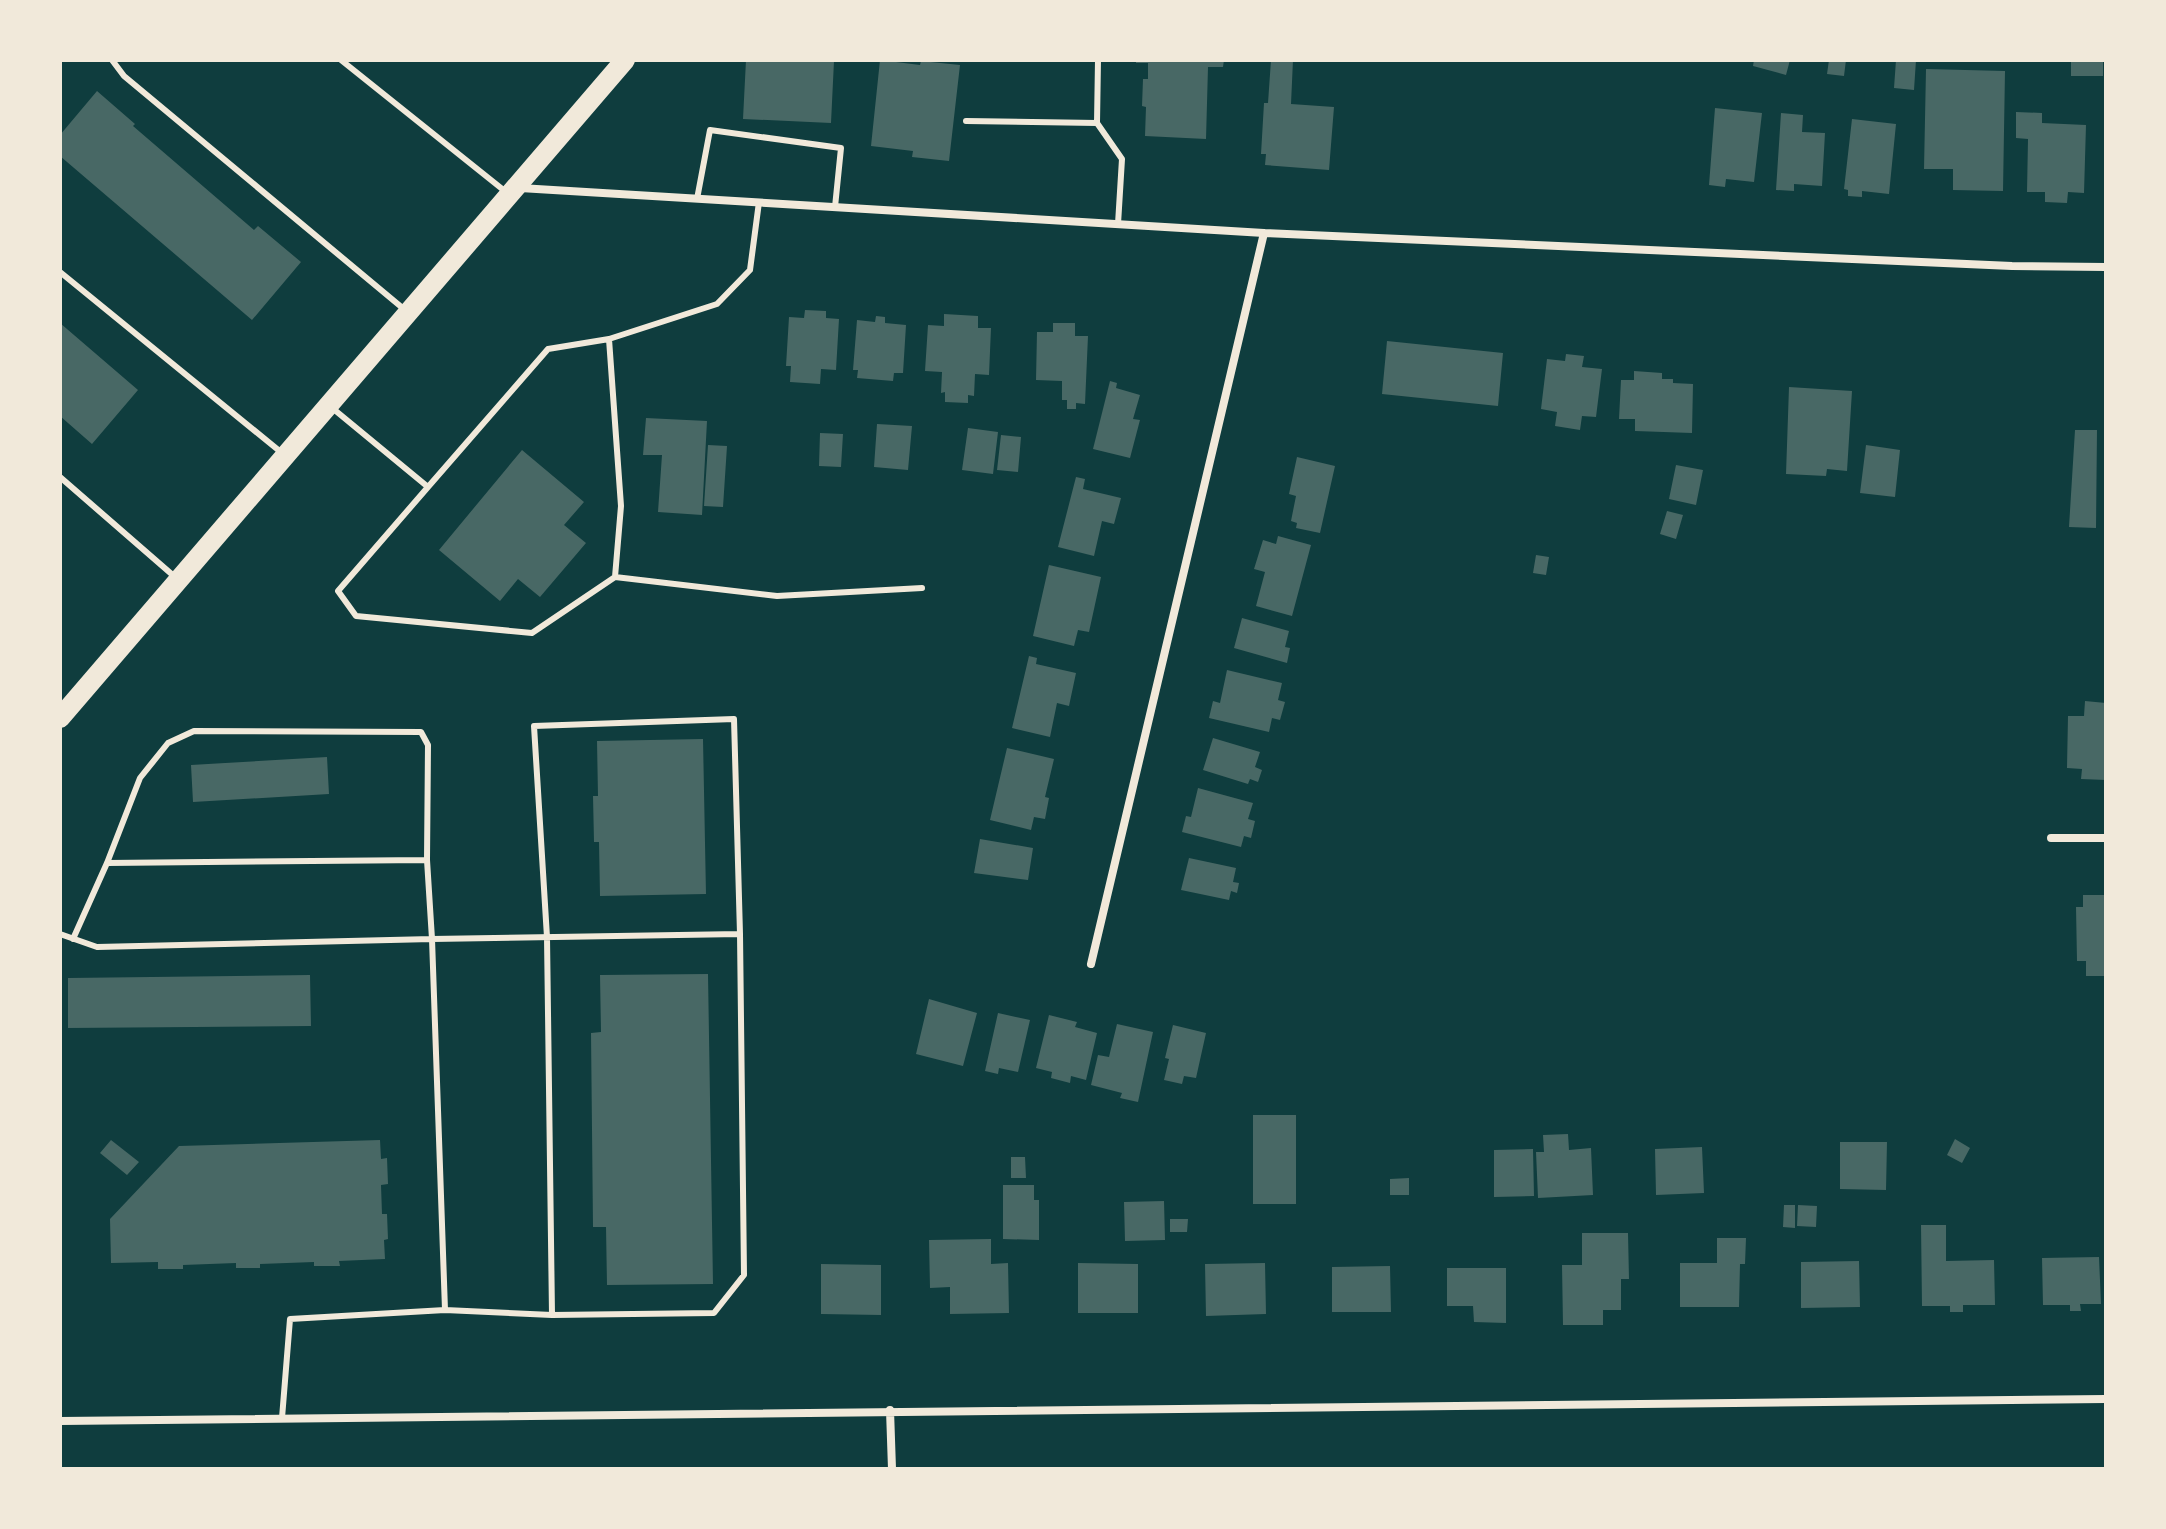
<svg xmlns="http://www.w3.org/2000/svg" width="2166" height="1529" font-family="Raleway,sans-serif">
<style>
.building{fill:#486865}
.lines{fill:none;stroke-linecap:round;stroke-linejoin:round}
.service{stroke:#f1e9da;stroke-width:6}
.minor{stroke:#f1e9da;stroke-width:8}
.primary{stroke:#f1e9da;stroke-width:20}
</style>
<rect width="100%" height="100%" fill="#0f3d3e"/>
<path class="building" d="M746 60 834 61 831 123 743 119Z
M880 60 920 65 921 61 960 65 949 161 912 157 913 151 871 146Z
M1136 60H1224L1223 67H1208L1206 139 1145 136 1146 107 1142 106 1143 79H1148V63H1136Z
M1271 60H1293L1291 104 1334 107 1329 170 1265 165 1266 154H1261L1264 103H1268Z
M1754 60H1790L1786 75 1753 66Z
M1829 60H1846L1844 76 1827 74Z
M1896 60H1916L1914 90 1894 88Z
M2071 60H2103V76H2071Z
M1926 69 2005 71 2003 191 1953 190V169H1924Z
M97 91 135 124 133 126 254 230 258 226 301 262 252 320 60 156V135Z
M1715 108 1762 113 1754 182 1726 179 1725 187 1709 185Z
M2016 112 2042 113V123L2086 125 2084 193 2068 192 2067 203 2045 202V192H2027L2028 139 2016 138Z
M1781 113 1803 115 1802 132 1825 133 1822 186 1794 184V191L1776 190Z
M1852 119 1896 124 1889 194 1862 191V197L1848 196V190L1844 189Z
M805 310 826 311V318L839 319 836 370 821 369 820 384 790 382 791 366H786L789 317 804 318Z
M944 314 978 316V328H991L989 375 975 374 974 396 968 395V403L945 402V392L941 393 942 372 925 371 928 325 944 326Z
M876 316 885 317V323L906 325 903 373H894L893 381 857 378 858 370H853L857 320 875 322Z
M60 323 138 390 92 444 60 416Z
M1053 323H1075V336H1088L1085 404 1076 403V409H1067V400H1062V381L1036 380 1037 332H1053Z
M1387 341 1503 353 1498 406 1382 394Z
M1566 354 1584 356 1582 367 1602 369 1596 417 1582 416 1580 430 1555 426 1557 412 1541 409 1547 359 1565 361Z
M1634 371 1662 373V379H1673V383L1693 384 1692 433 1635 431V419H1619L1621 380H1634Z
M1110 381 1117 383 1116 388 1140 395 1133 419 1140 420 1130 458 1093 449Z
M1789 387 1852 391 1847 471 1827 469 1826 476 1786 474Z
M646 418 707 421 702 515 658 512 662 455H643Z
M877 424 912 426 908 470 874 467Z
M968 428 998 432 993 474 962 470Z
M2075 430H2097L2096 528 2069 527Z
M820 433 843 434 841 467 819 466Z
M1001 435 1021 437 1018 472 997 470Z
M708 445 727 446 723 507 704 506Z
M1866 445 1900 450 1895 497 1860 493Z
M522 450 584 502 564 525 586 543 540 597 518 579 500 601 439 550Z
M1297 457 1335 466 1320 533 1296 528 1297 523 1291 521 1296 496 1289 494Z
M1676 465 1703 470 1696 505 1669 499Z
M1076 477 1085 479 1083 489 1121 498 1114 524 1102 521 1094 556 1058 547Z
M1667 511 1683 515 1676 539 1660 534Z
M1278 536 1311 545 1292 616 1256 606 1265 572 1254 569 1263 540 1276 544Z
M1536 555 1549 557 1546 575 1533 573Z
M1049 565 1101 577 1089 632 1078 630 1074 646 1033 636Z
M1242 618 1289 631 1285 647 1290 648 1287 663 1234 648Z
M1029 656 1037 658 1036 664 1076 673 1069 706 1057 703 1050 737 1012 728Z
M1227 670 1282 683 1278 700 1285 702 1280 720 1272 718 1269 732 1209 718 1213 701 1220 703Z
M2085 701 2106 703V780L2081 779 2082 769 2067 768 2068 716H2084Z
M1213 738 1260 752 1255 767 1262 770 1258 782 1250 779 1248 784 1203 770Z
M703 739 706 894 600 896 599 842H594L593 796H598L597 741Z
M1007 748 1054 759 1045 797 1049 798 1045 819 1034 817 1031 830 990 820Z
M327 757 329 794 193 802 191 765Z
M1198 788 1253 803 1248 819 1255 821 1251 838 1244 836 1241 847 1182 832 1186 816 1191 817Z
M980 839 1033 848 1028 880 974 873Z
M1189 858 1236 868 1233 882 1239 883 1237 893 1231 891 1229 900 1181 890Z
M2083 895H2106V976H2086V961H2077L2076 907H2083Z
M708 974 713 1284 607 1285 606 1227H593L591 1033 601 1032 600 975Z
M310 975 311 1026 68 1028V978Z
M929 999 977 1013 963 1066 916 1054Z
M998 1013 1030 1020 1018 1072 999 1068 998 1074 985 1071Z
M1049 1015 1077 1022 1075 1027 1097 1033 1086 1080 1071 1076 1070 1083 1051 1078 1052 1072 1036 1068Z
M1117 1024 1153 1032 1138 1102 1120 1098 1122 1093 1091 1085 1098 1055 1109 1057Z
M1173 1025 1206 1033 1196 1078 1184 1076 1182 1084 1164 1080 1169 1059 1165 1058Z
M1253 1115H1296V1204H1253Z
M1568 1134 1569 1150 1591 1148 1593 1195 1538 1198 1536 1152H1544L1543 1135Z
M1955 1139 1970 1148 1962 1163 1947 1155Z
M111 1140 139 1162 127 1175 100 1153Z
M380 1140 381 1159 387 1158 388 1184 381 1185 382 1214H387L388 1239 384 1240 385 1259 339 1261 340 1266H314V1262L260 1264V1268H236V1263L183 1265V1269H158V1262L111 1263 110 1219 179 1146Z
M1840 1142H1887L1886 1190 1840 1189Z
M1702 1147 1704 1193 1656 1195 1655 1149Z
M1533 1149 1534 1196 1494 1197V1150Z
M1011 1157H1025L1026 1178H1011Z
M1409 1178V1195H1390V1179Z
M1003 1185H1034V1200H1039V1240L1003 1239Z
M1164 1201 1165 1240 1125 1241 1124 1202Z
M1784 1205H1795V1228L1783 1227Z
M1798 1205 1817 1206 1816 1227 1797 1226Z
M1170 1219H1188L1187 1232H1170Z
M1921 1225H1946V1261L1994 1260 1995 1305H1963V1312H1950V1306H1922Z
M1582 1233H1628L1629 1279H1621V1310H1603V1325H1563L1562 1265H1582Z
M1717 1238H1746L1745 1264H1740L1739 1307H1680V1263H1717Z
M991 1239V1264L1008 1263 1009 1313 950 1314V1287L930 1288 929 1240Z
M2099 1257 2101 1304H2080L2081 1311H2070V1305H2043L2042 1258Z
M1859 1261 1860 1307 1801 1308V1262Z
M1078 1263 1138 1264V1313H1078Z
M1265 1263 1266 1314 1206 1316 1205 1264Z
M821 1264 881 1265V1315L821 1314Z
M1390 1266 1391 1312H1332V1267Z
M1447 1268H1506V1323L1474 1322 1473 1306H1447Z"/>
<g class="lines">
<path class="service" d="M112 60 124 76 405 310
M341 60 506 192
M1098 60 1097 123 1122 159 1118 224
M966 121 1097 123
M697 199 710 130 841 148 835 207
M60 272 282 453
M609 339 717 304 750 270 759 202
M331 407 428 487 338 591 356 616 532 633 615 577 621 506 609 339 548 349 428 487
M60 477 175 577
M615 577 777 596 922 588
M427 860 432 939 740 934 734 719 534 726 547 937 552 1315 714 1313 744 1275 740 934
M60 934 97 947 432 939 445 1310 290 1319 282 1418
M73 939 107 863 140 778 168 743 194 731 421 732 428 745 427 860 107 863
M445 1310 552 1315"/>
<path class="minor" d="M520 188 1264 233 2012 266 2106 267
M2051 838H2106
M1091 964 1264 233
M890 1410 892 1469
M60 1421 2106 1399"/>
<path class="primary" d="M60 718 625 60"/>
</g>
<rect width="2166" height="1529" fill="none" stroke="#f1e9da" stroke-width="124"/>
</svg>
